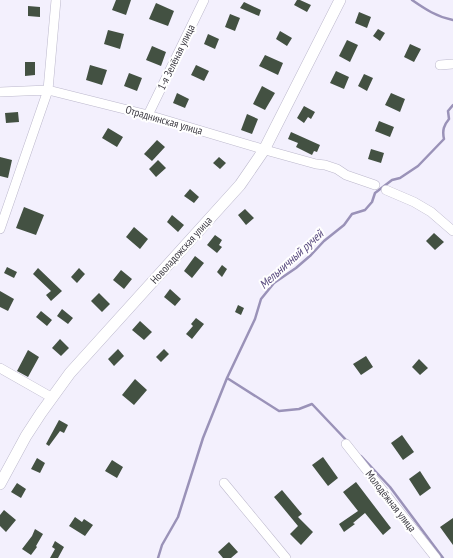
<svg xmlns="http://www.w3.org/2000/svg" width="453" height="558" font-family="'PT Sans Narrow',sans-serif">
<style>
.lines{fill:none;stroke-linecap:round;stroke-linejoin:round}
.stream{stroke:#9a92b8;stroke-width:2.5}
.building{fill:#435142}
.minor-casing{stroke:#bcb8cc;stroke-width:10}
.tertiary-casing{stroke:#bcb8cc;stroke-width:12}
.minor{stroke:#fff;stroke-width:9}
.tertiary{stroke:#fff;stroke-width:11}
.labels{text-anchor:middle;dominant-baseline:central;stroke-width:4;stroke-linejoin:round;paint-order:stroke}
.street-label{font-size:11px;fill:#3d3b43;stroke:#fff}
.water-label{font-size:12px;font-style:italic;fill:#57487d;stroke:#fff}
</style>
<rect width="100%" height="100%" fill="#f3f0fd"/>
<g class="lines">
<path class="stream" d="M412 0C425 9 437 17 453 20
M227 378 279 411 299 409 312 404 348 442
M361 456 390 487 443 558
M158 558 162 545 178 517 203 438 227 378 255 319 261 299 274 283 296 268 311 255 324 241 344 225 352 214 365 210 372 202 375 193 392 180 400 178 418 166 444 139C442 130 444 125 449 119L448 111 453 105"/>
</g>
<path class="building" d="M116 0H131L126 15 112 10Z
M297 0H300L311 5 307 12 294 5Z
M244 2 261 10 259 16 240 8Z
M156 3 174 11 168 26 149 19Z
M28 6 40 7V17L28 16Z
M359 12 371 17 367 28 355 23Z
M230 14 240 18 235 31 225 27Z
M378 29 385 33 380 41 373 36Z
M108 30 124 34 120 49 104 44Z
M280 31 292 38 287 46 276 39Z
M208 34 219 39 215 49 204 44Z
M347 40 358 45 350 62 339 56Z
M410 44 421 49 414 62 404 57Z
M152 46 166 52 161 66 146 60Z
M265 55 283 63 278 75 259 66Z
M25 62H35V75L25 76Z
M90 65 107 70 102 85 86 80Z
M196 65 209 71 204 81 191 75Z
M336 71 349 77 344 89 330 83Z
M129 73 142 78 137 91 124 86Z
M364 74 373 78 367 91 358 86Z
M262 86 275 93 265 110 253 104Z
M177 93 189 99 185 108 173 103Z
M391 93 405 99 400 112 385 105Z
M304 106 315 112 311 119 308 117 304 123 297 118Z
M18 112 19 122 6 123 5 113Z
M247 114 258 119 252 134 241 130Z
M379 121 394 127 390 137 375 131Z
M108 128 123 137 117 147 102 138Z
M291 132 320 145 317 152 314 151 312 155 296 147 298 143 288 139Z
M157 140 165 147 152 161 144 154Z
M371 149 384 153 381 163 368 159Z
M0 157 12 160 8 178 0 176Z
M219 157 226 163 220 169 213 163Z
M158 160 166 168 156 177 149 169Z
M190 189 199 197 194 203 184 196Z
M24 207 44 215 36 235 16 228Z
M245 209 254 218 246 225 238 215Z
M172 215 184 225 178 232 167 222Z
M134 227 148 239 140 249 126 237Z
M434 233 444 242 435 250 426 241Z
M215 235 222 240 219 245 222 247 217 253 207 245Z
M195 256 204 263 192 278 184 271Z
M222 265 227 269 222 277 217 272Z
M7 267 17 272 14 278 4 273Z
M38 268 62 291 51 301 46 295 51 291 33 274Z
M79 268 85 274 77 283 71 277Z
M121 270 132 279 124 289 113 280Z
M170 289 181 299 175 306 164 297Z
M0 291 14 299 8 311 0 307Z
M99 293 110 304 102 312 91 301Z
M238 305 244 308 241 315 235 312Z
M62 309 73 318 68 324 57 316Z
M41 311 52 320 47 326 36 317Z
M196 318 204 324 192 339 186 334 193 326 191 324Z
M140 321 152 332 144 340 132 330Z
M60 339 69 348 61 356 52 348Z
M118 349 124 356 114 366 108 359Z
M164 349 169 354 161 362 156 357Z
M28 350 39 357 28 377 17 371Z
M366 356 373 367 361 375 353 364Z
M419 359 428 368 420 375 412 367Z
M135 379 147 390 134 405 122 395Z
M59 420 68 425 64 433 60 431 49 446 46 444Z
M402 435 414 452 403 460 391 443Z
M323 457 338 478 328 486 312 465Z
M37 458 45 463 40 473 31 469Z
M112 460 123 467 117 478 105 471Z
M420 471 431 488 420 496 409 479Z
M356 482 391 528 383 535 365 513 353 523 355 524 344 532 339 524 358 511 343 492Z
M17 483 26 489 21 498 11 492Z
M282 490 302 514 298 517 313 532 301 545 290 534 298 526 274 497Z
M4 510 16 520 6 532 0 526V515Z
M75 517 82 522 84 519 93 525 85 536 69 526Z
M453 518V545L440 527Z
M35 529 43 534 36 546 37 547 31 555 22 549 32 536Z
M55 541 64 547 58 558H50L55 549 52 547Z
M229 542 238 552 231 558H223L218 552Z"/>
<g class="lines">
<defs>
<path id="minor" d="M440 65 453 64
M0 92 48 90 148 115 269 151 316 164 325 165 337 169 346 175 375 185
M148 115 204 0
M386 190 414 202 431 212 453 231
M0 229 48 90 56 0
M0 368 51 397
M346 444 436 558
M224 483 286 558"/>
<path id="tertiary" d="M0 484 26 436 41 413 70 373 240 185 264 150 340 0"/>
</defs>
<use href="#minor" class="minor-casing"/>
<use href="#tertiary" class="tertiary-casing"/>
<use href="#minor" class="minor"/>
<use href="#tertiary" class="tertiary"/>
</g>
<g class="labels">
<g class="street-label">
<text transform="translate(176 57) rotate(-64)">1-я Зелёная улица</text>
<text transform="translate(164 120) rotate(16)">Отраднинская улица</text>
<text transform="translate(181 250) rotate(-48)">Новоладожская улица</text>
<text transform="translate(391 501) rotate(52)">Молодёжная улица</text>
</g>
<g class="water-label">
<text transform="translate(291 259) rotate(-42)">Мельничный ручей</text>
</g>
</g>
</svg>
